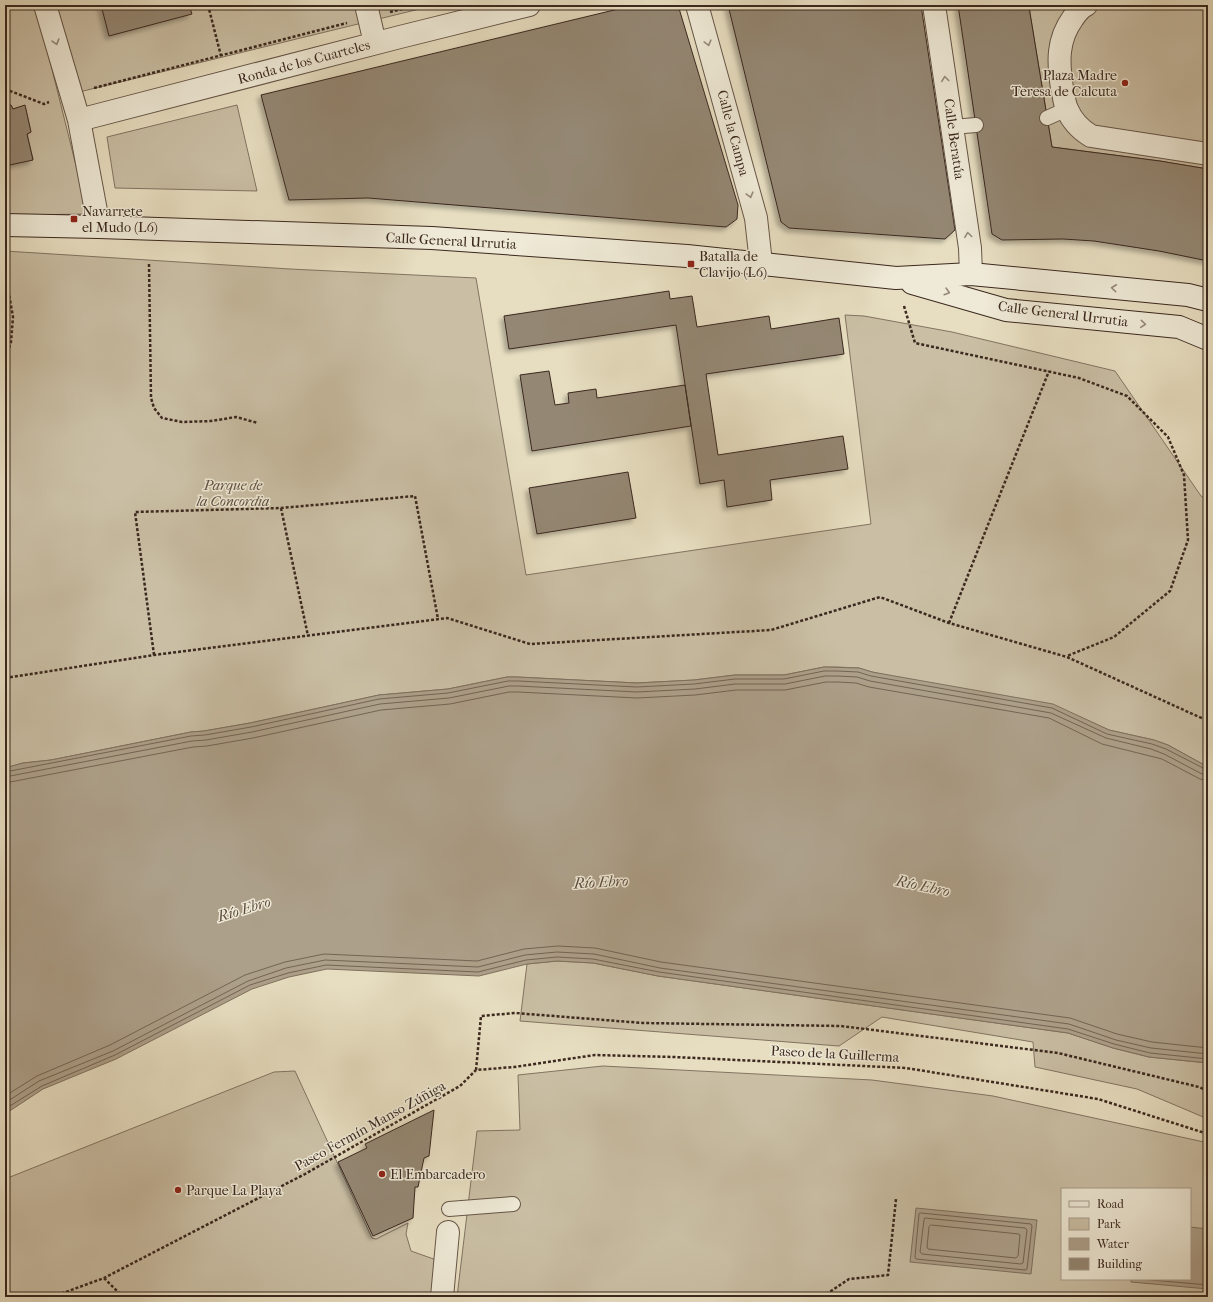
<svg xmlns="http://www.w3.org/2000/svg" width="1213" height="1302" font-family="'IM FELL French Canon',serif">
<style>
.green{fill:#cabfa5;stroke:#827462;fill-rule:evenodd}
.water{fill:#ada08a;stroke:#7f705f}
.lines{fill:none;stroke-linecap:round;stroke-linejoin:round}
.shore{stroke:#746454;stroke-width:1}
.building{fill:#948773;stroke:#3b281f;filter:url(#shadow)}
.lane-casing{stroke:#665648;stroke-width:16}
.street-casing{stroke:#665648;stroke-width:24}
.secondary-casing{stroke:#3b281f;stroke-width:24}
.path{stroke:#3b281f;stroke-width:2.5;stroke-dasharray:3 2;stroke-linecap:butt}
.lane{stroke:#efead7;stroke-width:14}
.street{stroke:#efead7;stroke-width:22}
.secondary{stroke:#efead7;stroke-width:22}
.oneway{stroke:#95897b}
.poi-dot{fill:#8f2418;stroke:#efead7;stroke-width:1.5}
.labels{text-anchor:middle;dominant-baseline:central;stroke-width:3;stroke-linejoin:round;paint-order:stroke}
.street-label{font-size:14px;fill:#3b281f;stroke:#efead7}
.poi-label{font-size:14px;fill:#3b281f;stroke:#efead7;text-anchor:start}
.park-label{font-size:14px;font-style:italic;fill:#5f4e40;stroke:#efead7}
.water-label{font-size:15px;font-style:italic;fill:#5d4c3f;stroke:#efead7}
</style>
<defs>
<filter id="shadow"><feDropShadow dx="-3.5" dy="3.5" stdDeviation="2" flood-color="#0004"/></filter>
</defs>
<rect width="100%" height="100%" fill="#e7dec1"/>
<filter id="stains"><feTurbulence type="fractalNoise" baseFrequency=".005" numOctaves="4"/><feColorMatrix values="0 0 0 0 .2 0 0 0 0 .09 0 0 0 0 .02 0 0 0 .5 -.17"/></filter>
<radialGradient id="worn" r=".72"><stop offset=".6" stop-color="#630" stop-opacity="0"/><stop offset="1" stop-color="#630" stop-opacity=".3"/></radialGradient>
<path class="green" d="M5 5H36L88 214 21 215 5 214V166L33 159 27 134 31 132 25 106 13 109 11 105 5 106Z
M48 5H436L71 94Z
M1035 5H1208V169L1160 161 1052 147 1029 7Z
M237 105 257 191 115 188 107 137Z
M5 251 290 269 476 278 526 575 871 524 845 315 864 316 952 332 1115 371 1201 496 1208 501V767L1168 745 1154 740 1109 730 1078 716 872 672 859 668 837 667H824L784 675H735L694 680 637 683 517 677H507L448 689 379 695 250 723 204 731 191 732 51 760 23 763 5 768Z
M557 961 593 963 658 976 1068 1033 1113 1048 1149 1057 1208 1063V1119L1137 1089 1035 1067 1033 1042 882 1017 839 1046 520 1021 527 964Z
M603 1066 872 1080 993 1096 1204 1142 1208 1145V1297H457L477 1131 520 1130 518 1075ZM1062 1189H1190V1279H1062Z
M295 1071 372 1238 376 1239 408 1223 406 1234 411 1251 445 1263 443 1297H5V1179L274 1072Z"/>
<path class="water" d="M824 667 859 668 872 672 1053 704 1109 730 1154 740 1168 745 1208 767V1063L1149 1057 1113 1048 1068 1033 658 976 593 963 557 961 527 964 479 976 327 969 289 977 252 989 116 1059 43 1089 5 1114V768L23 763 51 760 191 732 204 731 250 723 379 695 448 689 507 677H517L637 683 694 680 735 675H784Z
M916 1208 1037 1220 1031 1274 910 1262Z
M1190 1227 1208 1229V1289L1131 1282V1279H1190Z"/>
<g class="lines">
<path class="shore" d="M5 772 191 736 205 735 251 727 379 699 448 693 508 681H518L637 687 694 684 735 679H784L824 671H837L858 672 871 676 1052 708 1107 734 1152 744 1166 749 1205 769 1208 770
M5 777 192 741 206 740 252 732 380 704 449 698 509 686H518L637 692 695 689 735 684H785L825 676H837L857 677 870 681 1051 713 1106 738 1151 749 1164 754 1202 774 1208 775
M5 783 193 747 207 746 253 738 381 710 450 704 509 692H518L637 698 695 695 736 690H785L826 682H837L856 683 869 687 1049 718 1102 744 1162 759 1200 779 1208 781
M5 1096 37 1076 110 1045 245 975 285 962 324 954 477 961 524 949 558 946 595 948 661 962 1070 1018 1117 1034 1152 1042 1208 1048
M5 1103 39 1081 113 1051 248 981 286 968 325 960 478 967 525 955 557 952 594 954 660 968 1069 1024 1116 1040 1151 1048 1208 1054
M5 1109 42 1086 115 1055 250 985 288 973 326 965 478 972 526 960 557 957 593 959 659 972 1068 1029 1114 1044 1150 1053 1208 1059
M921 1213 1031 1224 1032 1226 1027 1269 1025 1270 916 1259 915 1257 919 1214Z
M925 1218 1025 1228 1027 1230 1023 1263 1021 1264 922 1254 920 1252 924 1220Z
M931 1225 1019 1234 1020 1235 1018 1256 1016 1258 928 1249 927 1247 929 1227Z
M1140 1279 1208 1285"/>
</g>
<path class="building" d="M101 5H189L192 14 109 36Z
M635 5H678L738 205 737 219 726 227 368 198 289 200 261 95Z
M728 5H921L955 230 945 239 789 228 781 222Z
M958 5H1035L1029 7 1052 147 1160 161 1208 169V261L1159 251 1094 241 1063 239 1002 240 992 234Z
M11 105 13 109 25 105 31 132 27 134 33 160 5 166V106Z
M669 291 670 299 692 296 697 327 769 316 771 329 839 318 844 354 706 374 718 455 843 436 848 469 770 480 772 500 727 507 724 480 700 484 676 325 509 349 504 316Z
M549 371 555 405 569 403 568 393 596 389 597 398 685 385 691 426 532 451 520 375Z
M628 472 636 518 537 534 529 488Z
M434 1110 429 1156 424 1158 418 1187H415L413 1218 373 1236 338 1162 367 1148 365 1144Z"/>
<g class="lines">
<defs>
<path id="lane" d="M1047 118 1067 109
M952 127 976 125
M449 1209 513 1204"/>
<path id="street" d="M45 5 79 120 99 227
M366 5 375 43
M697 5 756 218 761 263
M934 5 970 248 971 274
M1086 5C1080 8 1077 12 1073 18 1057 40 1058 62 1062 88 1064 95 1064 103 1067 109 1072 121 1081 130 1091 136L1208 154
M79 120 400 37 529 5
M442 1297 448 1232"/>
<path id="secondary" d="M5 225 99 227 432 238 687 256 896 278 971 274 1188 295 1208 300
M912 283 1006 310 1179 327 1208 339"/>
</defs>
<use href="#lane" class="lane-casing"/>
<use href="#street" class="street-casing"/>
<use href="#secondary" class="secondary-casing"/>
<path class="path" d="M208 5 221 56
M390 12 419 5
M94 88 347 23
M5 89 44 104 49 102
M149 264 151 398 154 408 162 418 182 422 211 421 236 417 258 423
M5 271 13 317 11 342 5 360
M904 306 915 343 1079 378 1127 396 1168 437 1184 475 1188 540 1170 591 1114 637 1067 656
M281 508 308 636
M949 623 1049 371
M154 655 135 512 281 508 415 496 438 619
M5 678 154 655 447 618 530 644 771 630 880 597 949 623 1067 657 1208 721
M476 1070 481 1016 515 1013 643 1023 841 1026 1058 1053 1199 1087 1208 1091
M104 1278 123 1297
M52 1297 104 1278 305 1174 460 1086 476 1070 514 1067 595 1055 674 1057 906 1068 1098 1099 1208 1134
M822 1297 849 1279 888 1275 896 1199"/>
<use href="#lane" class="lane"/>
<use href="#street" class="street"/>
<use href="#secondary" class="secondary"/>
</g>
<defs><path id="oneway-chevron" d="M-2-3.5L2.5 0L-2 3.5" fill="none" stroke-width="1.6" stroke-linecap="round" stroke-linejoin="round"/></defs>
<g class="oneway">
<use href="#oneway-chevron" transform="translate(56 42) rotate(74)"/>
<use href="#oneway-chevron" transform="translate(708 43) rotate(75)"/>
<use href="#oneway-chevron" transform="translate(945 79) rotate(-98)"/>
<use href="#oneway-chevron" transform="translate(750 195) rotate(75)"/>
<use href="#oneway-chevron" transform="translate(968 235) rotate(-98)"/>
<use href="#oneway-chevron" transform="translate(1114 288) rotate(-174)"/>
<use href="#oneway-chevron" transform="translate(947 292) rotate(16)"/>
<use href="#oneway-chevron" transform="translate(1143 324) rotate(5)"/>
</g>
<g class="poi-dot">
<circle cx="1125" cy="83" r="4"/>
<rect x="70" y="215" width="8" height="8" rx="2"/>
<rect x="687" y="260" width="8" height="8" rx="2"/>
<circle cx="382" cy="1174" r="4"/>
<circle cx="178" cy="1190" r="4"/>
</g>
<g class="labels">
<g class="street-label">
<text transform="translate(304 62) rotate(-15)">Ronda de los Cuarteles</text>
<text transform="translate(733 133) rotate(75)">Calle la Campa</text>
<text transform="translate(954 139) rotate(82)">Calle Beratúa</text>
<text transform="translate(451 241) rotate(3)">Calle General Urrutia</text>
<text transform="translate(1063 314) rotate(7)">Calle General Urrutia</text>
<text transform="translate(835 1054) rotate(3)">Paseo de la Guillerma</text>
<text transform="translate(370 1126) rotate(-29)">Paseo Fermín Manso Zúñiga</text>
</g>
<g class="poi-label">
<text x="1117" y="75" text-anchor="end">Plaza Madre<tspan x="1117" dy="16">Teresa de Calcuta</tspan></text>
<text x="82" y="211">Navarrete<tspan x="82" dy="16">el Mudo (L6)</tspan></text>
<text x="699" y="256">Batalla de<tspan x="699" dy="16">Clavijo (L6)</tspan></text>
<text x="390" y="1174">El Embarcadero</text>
<text x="186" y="1190">Parque La Playa</text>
</g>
<g class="park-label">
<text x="233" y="485">Parque de<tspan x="233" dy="16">la Concordia</tspan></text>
</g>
<g class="water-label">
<text transform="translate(601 882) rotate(-3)">Río Ebro</text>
<text transform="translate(923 886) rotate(12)">Río Ebro</text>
<text transform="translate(244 909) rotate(-17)">Río Ebro</text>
</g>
</g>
<rect width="1213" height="1302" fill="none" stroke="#e7dec1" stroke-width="20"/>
<rect x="6" y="6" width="1201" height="1290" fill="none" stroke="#3b281f" stroke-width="2"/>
<rect x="10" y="10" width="1193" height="1282" fill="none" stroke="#3b281f"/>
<rect x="1061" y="1188" width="130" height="92" fill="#efead7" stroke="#a79c8d"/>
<rect x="1069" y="1201" width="20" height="6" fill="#efead7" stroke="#a79c8d"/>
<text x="1097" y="1208" font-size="12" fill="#3b281f">Road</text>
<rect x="1069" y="1218" width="20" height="12" fill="#cabfa5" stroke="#a79c8d"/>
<text x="1097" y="1228" font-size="12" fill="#3b281f">Park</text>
<rect x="1069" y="1238" width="20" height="12" fill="#ada08a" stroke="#a79c8d"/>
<text x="1097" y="1248" font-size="12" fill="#3b281f">Water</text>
<rect x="1069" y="1258" width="20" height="12" fill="#948773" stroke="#a79c8d"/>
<text x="1097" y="1268" font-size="12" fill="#3b281f">Building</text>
<rect width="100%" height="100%" filter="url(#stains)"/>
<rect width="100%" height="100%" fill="url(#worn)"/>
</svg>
